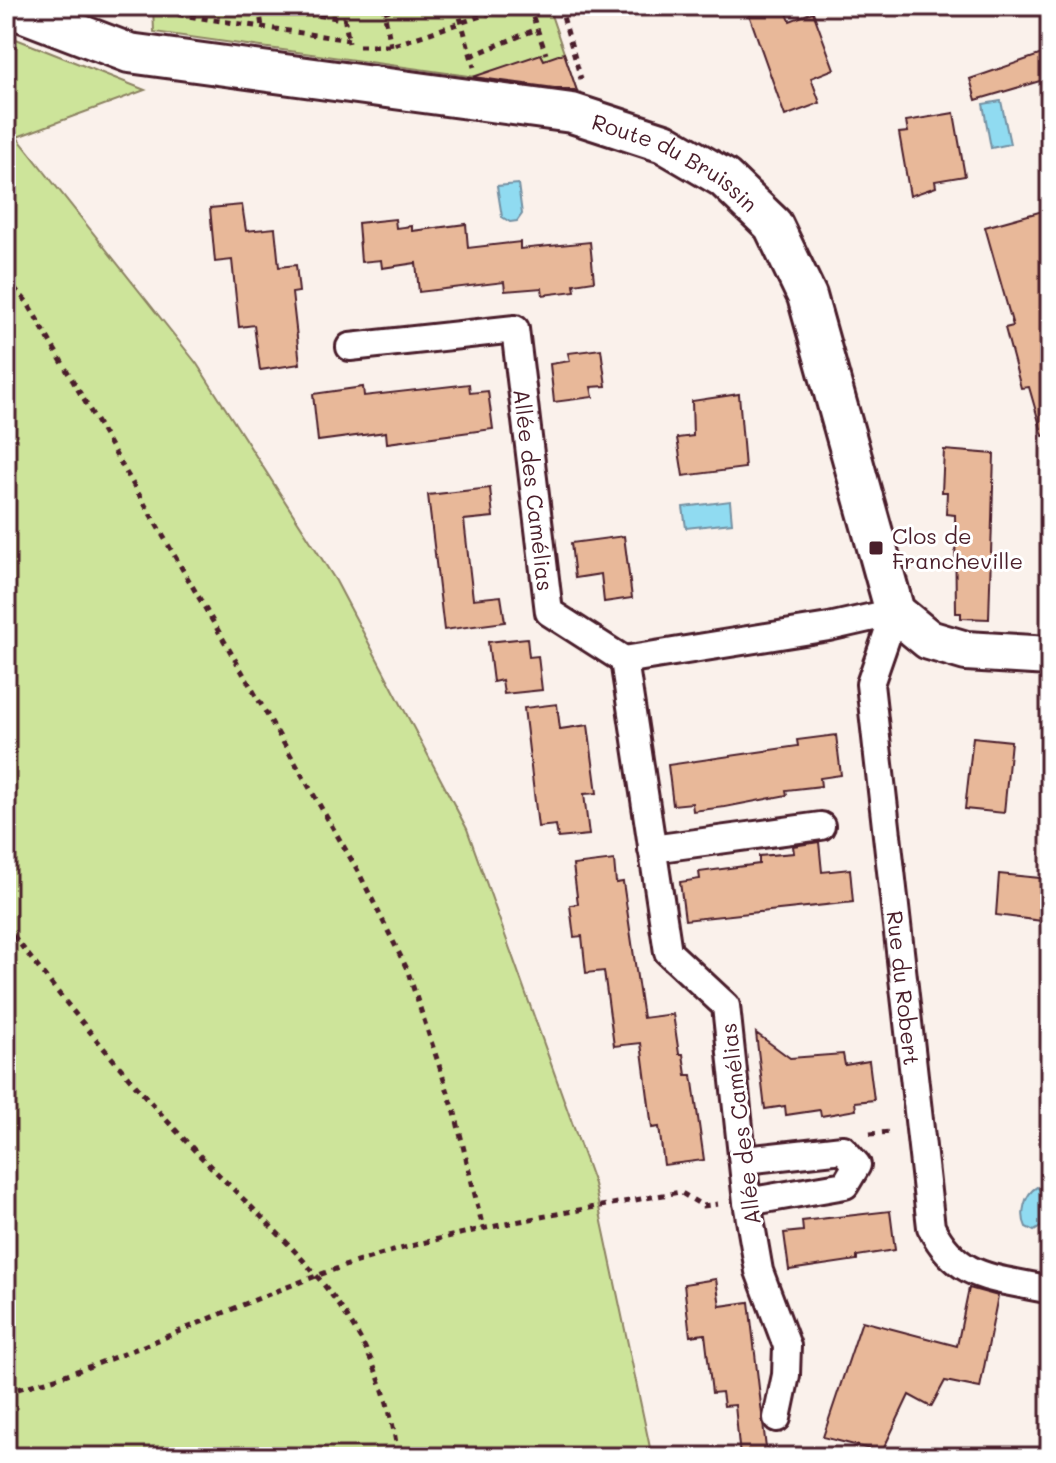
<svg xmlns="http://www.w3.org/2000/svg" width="1056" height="1463" font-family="Mali,sans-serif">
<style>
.green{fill:#cde49a;stroke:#8c8262;stroke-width:2}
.water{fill:#90dbf1;stroke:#7490a2;stroke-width:2}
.building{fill:#e8b899;stroke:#4a1f2b;stroke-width:2}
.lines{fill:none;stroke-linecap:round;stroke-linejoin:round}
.street-casing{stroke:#4a1f2b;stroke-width:32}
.secondary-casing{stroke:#4a1f2b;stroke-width:44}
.path{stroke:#4a1f2b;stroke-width:5;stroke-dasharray:6 6;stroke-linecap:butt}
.street{stroke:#fff;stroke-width:26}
.secondary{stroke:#fff;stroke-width:38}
.poi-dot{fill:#4a1f2b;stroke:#fff;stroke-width:3}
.labels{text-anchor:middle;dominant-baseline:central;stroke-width:6;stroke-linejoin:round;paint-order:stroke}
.street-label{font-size:22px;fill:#4a1f2b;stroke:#fff}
.poi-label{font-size:22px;fill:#4a1f2b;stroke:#fff;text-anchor:start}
</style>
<rect width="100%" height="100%" fill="#faf1eb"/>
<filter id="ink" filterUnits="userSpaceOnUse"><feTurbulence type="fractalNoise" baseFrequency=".0125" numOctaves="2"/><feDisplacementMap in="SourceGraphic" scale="16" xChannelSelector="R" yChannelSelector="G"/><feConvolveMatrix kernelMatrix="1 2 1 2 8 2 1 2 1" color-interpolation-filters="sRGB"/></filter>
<g filter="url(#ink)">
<path class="green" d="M153 6H548L577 91 154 32Z
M6 35 145 90 17 137 197 364 336 581 467 829 594 1184 652 1457H6Z"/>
<path class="water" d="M1001 101 1010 144 991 148 983 104Z
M518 184 522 214 517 221 510 222 502 217 497 186Z
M730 501 732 523 686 528 683 507Z
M1037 1187 1049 1197 1044 1225 1034 1231 1026 1227C1020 1215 1024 1194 1037 1187Z"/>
<path class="building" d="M746 6H784L790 21 813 12 834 69 811 78 820 103 785 116Z
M564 53 577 91 473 77 541 54 544 60Z
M1045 53 1050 78 976 100 970 79Z
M954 113 965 176 935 181 936 187 910 196 899 133 908 132 906 121Z
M242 205 246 231 275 228 279 267 296 265 299 292 292 293 300 364 260 370 254 325 239 327 232 260 215 262 210 208Z
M1050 209V435L1043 436 1029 387 1021 388 1005 328 1013 326 985 227Z
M395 219 396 228 412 226V231L466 224 468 248 520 242V249L590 242 594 281 574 284 575 291 543 295 542 288 505 291 504 282 419 292 416 263 382 268 381 260 361 262 358 223Z
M601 349 606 386 591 387 593 397 554 402 550 364 570 361 568 353Z
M469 384 470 393 488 391 493 429 387 443 386 432 318 441 313 394 363 387 364 396Z
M739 394 745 468 683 476 677 438 693 436 692 401Z
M944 450 994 454 989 619 961 618V613H956L955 515 946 514 947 492H942Z
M490 488 493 517 464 520 473 599 501 596 505 622 444 630 428 495Z
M624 536 632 598 604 602 601 574 575 578 571 543Z
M527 638 529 657 538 656 542 690 504 694 502 680 493 682 488 642Z
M557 704 560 729 588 725 597 793 584 794 589 835 558 838 556 825 538 827 524 708Z
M836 735 841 775 820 778 821 786 786 790 787 795 725 807 693 811 692 803 673 805 668 765 798 746 797 740Z
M973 737 1011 741 1004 813 965 809Z
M819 842 822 872 850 869 853 902 685 920 680 882 700 879 699 872 759 864V856L794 853 793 846Z
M614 860 616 883 623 882 643 1018 673 1014 679 1054H683L686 1075H692L704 1160 664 1165 659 1127 652 1128 641 1043 614 1046 604 971 586 973 582 936 574 937 570 905 578 904 573 865Z
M999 874 1050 879V922L996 915Z
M756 1033 790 1058 843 1054 845 1065 869 1061 874 1100 855 1102 856 1110 821 1116 820 1110 786 1115 785 1106 765 1109Z
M890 1211 895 1250 857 1256V1260L789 1270 784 1233 803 1231 802 1221Z
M716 1279 720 1306 749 1302 767 1457H740L735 1405 724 1406 722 1392 712 1393 705 1334 690 1336 684 1284Z
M969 1288 998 1296 980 1388 945 1381 931 1407 909 1395 882 1452 823 1437 862 1321 957 1346Z"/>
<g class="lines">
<defs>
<g id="street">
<path id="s1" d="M350 347 515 329 549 612 624 660"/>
<path id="s2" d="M895 612 870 684 931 1227C959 1282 995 1277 1050 1290"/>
<path d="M652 849 821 826"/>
<path d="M745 1160 843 1149 857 1165 845 1185 747 1202"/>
<path d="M777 1418 786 1375 787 1346 759 1271 747 1202 726 1006 668 952 624 660 829 627 895 612"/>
</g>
<g id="secondary">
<path id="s3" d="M6 6 129 53 572 113 664 143 724 178 773 225 807 296 895 612 929 640 966 651 1050 656"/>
</g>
</defs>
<use href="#street" class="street-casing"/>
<use href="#secondary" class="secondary-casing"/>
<path class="path" d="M174 6V14L349 40
M342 6 349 43
M383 6 391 46
M457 6 474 67
M529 6 546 54
M560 6 581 79
M259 7 262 27
M259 8 345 19
M384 12 402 6
M359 46H391L511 6
M471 56 537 29
M6 279 27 302 358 871 407 969 455 1113 483 1228
M6 926C62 999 119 1069 182 1137 278 1240 379 1305 398 1457
M870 1134 891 1132
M6 1392C115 1365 214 1313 319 1275 436 1232 558 1214 680 1192L703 1206 718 1204"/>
<use href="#street" class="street"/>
<use href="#secondary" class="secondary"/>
</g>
</g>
<rect class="poi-dot" x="868" y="540" width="16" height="16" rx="4"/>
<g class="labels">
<g class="street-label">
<text stroke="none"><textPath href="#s3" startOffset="694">Route du Bruissin</textPath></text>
<text stroke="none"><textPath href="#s1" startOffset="328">Allée des Camélias</textPath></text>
<text stroke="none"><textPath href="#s2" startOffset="382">Rue du Robert</textPath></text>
<text transform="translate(740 1124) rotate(-97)">Allée des Camélias</text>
</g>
<g class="poi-label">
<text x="892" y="535">Clos de<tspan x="892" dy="25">Francheville</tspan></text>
</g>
</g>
<rect width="1056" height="1463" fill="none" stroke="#fff" stroke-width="32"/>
<rect x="16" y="16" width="1024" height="1431" fill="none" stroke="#4a1f2b" stroke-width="3" filter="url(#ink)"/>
</svg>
